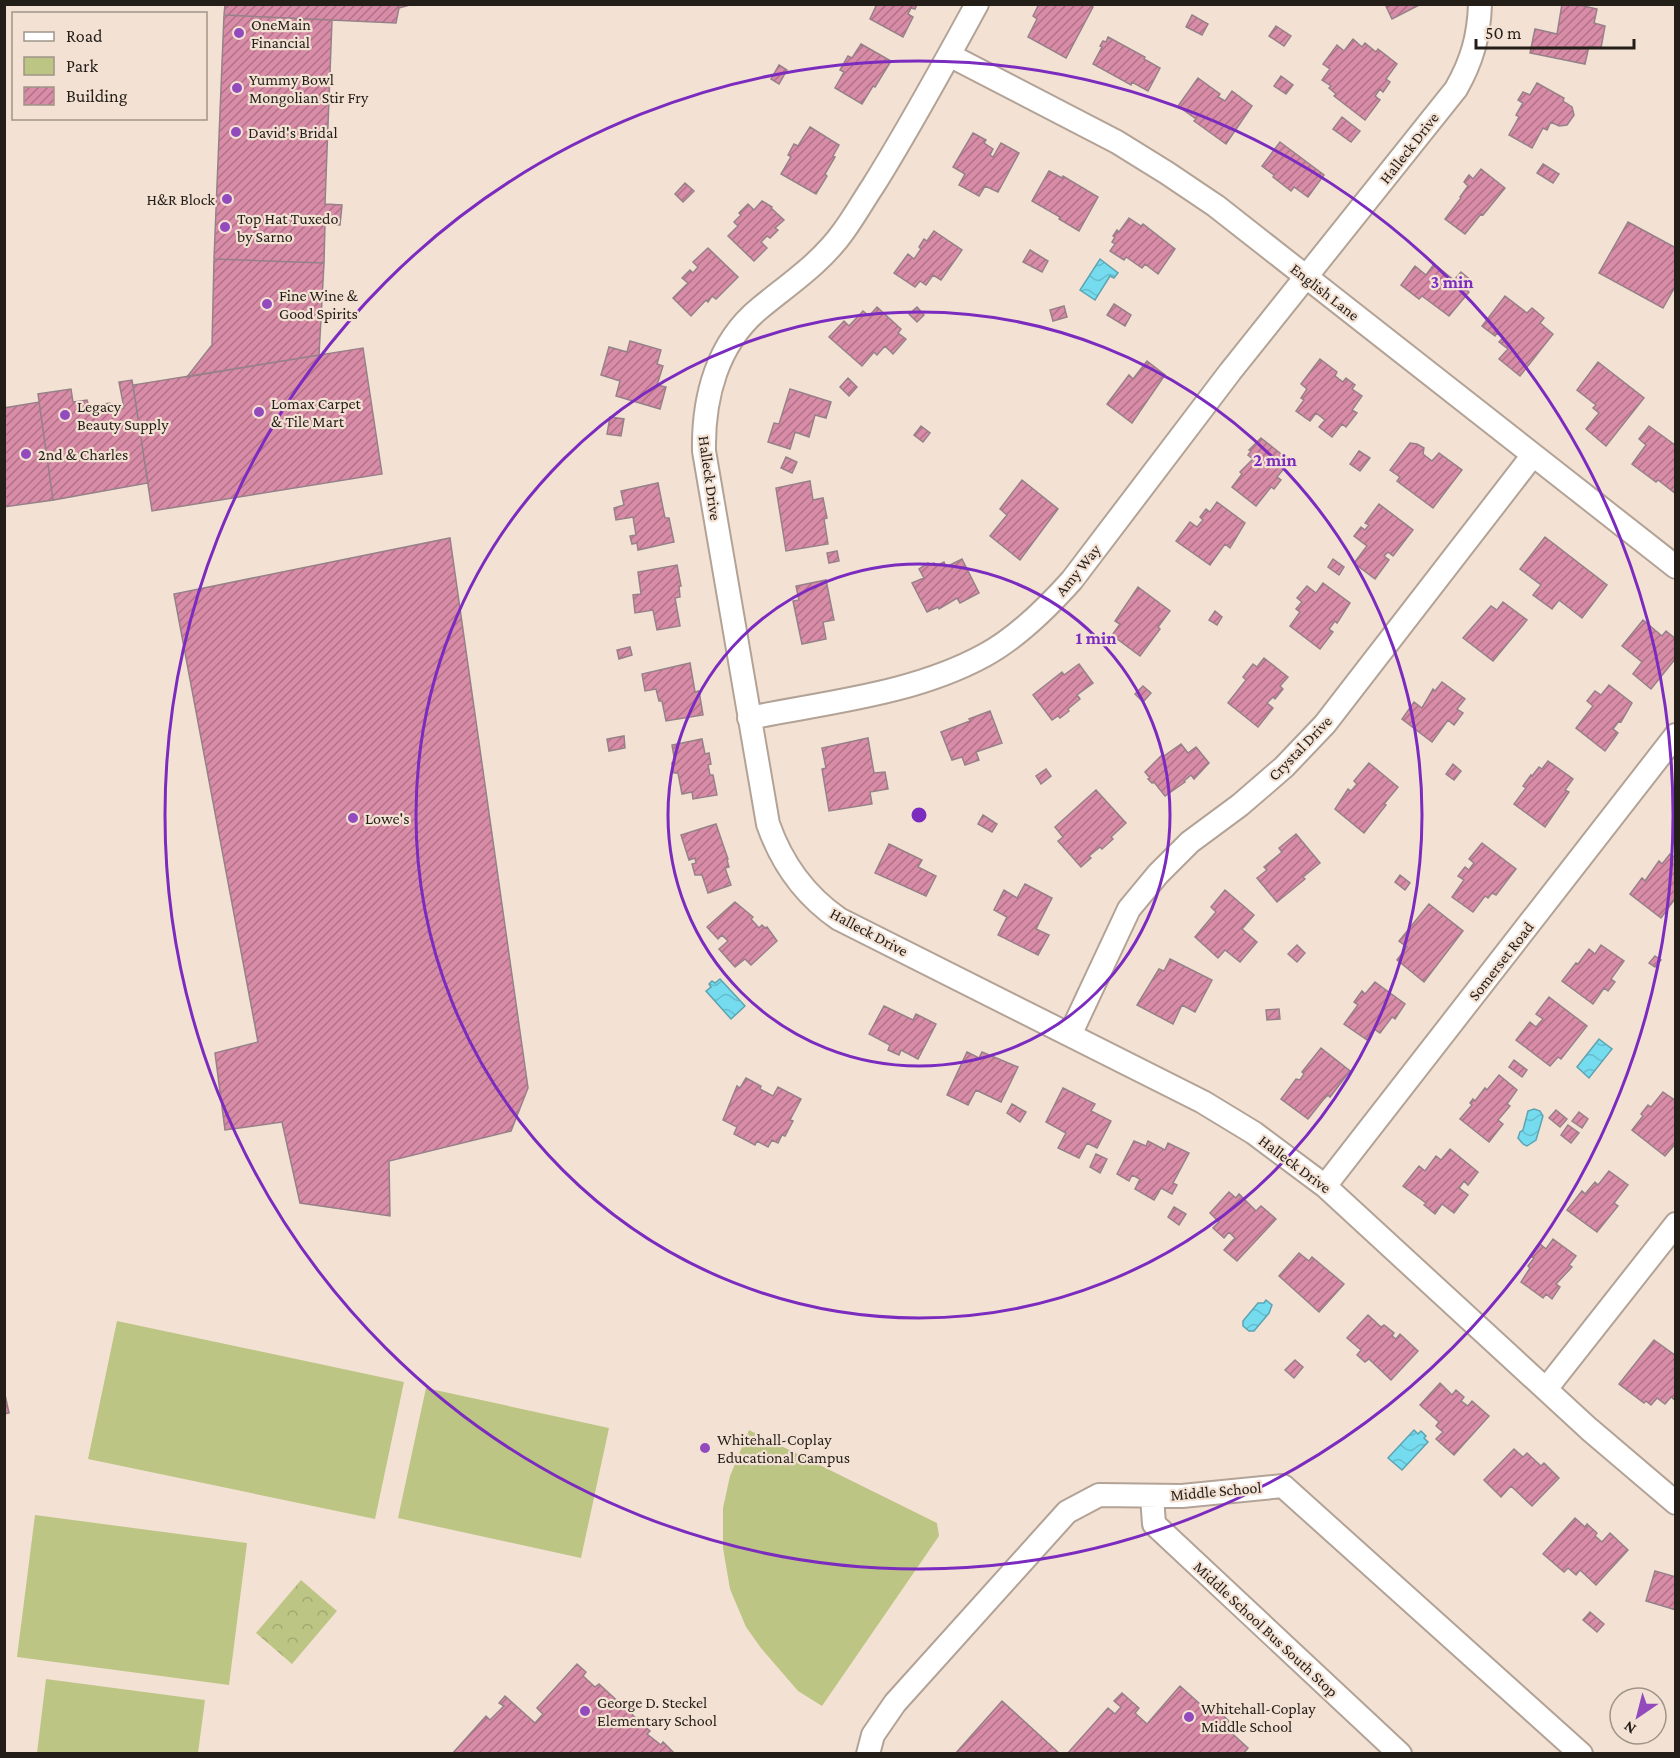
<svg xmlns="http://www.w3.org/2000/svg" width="1680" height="1758" font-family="'Crimson Pro',serif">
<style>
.green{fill:#bdc584}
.park{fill:url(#park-crowns)}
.water{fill:url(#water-waves);stroke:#5da3b0;stroke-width:1.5}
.building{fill:url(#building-hatch);stroke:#968188;stroke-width:1.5}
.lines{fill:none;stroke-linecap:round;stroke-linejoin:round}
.street-casing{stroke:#b3a396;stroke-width:26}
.street{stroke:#fff;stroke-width:22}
.ring{fill:none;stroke:#7b2cbf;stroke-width:3}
.poi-dot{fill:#924abd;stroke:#f3e2d4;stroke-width:2}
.labels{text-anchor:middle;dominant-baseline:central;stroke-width:4.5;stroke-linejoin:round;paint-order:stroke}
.poi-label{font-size:16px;fill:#241e19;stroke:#f3e2d4;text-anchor:start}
.street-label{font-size:16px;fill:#241e19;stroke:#f3e2d4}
.centre{fill:#7b2cbf;stroke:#f3e2d4;stroke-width:3}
.ring-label{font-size:18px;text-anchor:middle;font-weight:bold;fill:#7b2cbf;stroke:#f3e2d4;stroke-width:4.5;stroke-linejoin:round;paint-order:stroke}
</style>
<defs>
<pattern id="park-crowns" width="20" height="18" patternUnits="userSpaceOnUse" patternTransform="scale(1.5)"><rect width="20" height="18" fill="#bdc584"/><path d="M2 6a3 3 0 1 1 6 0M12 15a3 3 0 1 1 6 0" fill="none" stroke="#a2a971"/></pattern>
<pattern id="water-waves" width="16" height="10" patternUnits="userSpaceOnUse" patternTransform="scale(1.5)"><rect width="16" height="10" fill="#75dcf0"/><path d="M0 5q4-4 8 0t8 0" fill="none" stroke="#65bccd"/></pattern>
<pattern id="building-hatch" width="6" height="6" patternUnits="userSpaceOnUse" patternTransform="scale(1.5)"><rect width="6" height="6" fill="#d98ca7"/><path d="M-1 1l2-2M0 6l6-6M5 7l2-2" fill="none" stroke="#b07287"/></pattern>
</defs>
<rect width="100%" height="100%" fill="#f3e2d4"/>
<path class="green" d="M117 1321 404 1382 375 1519 88 1459Z
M426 1388 609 1428 581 1558 398 1518Z
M749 1430 937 1523 939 1536 822 1706 798 1691 761 1648 746 1627 730 1589 723 1548V1508L730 1476Z
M35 1515 247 1543 229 1685 17 1657Z
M46 1679 205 1700 198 1753H37Z"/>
<path class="park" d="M301 1580 337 1611 292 1664 256 1633Z"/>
<path class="water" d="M1100 259 1118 273 1114 278 1110 276 1095 300 1080 290Z
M720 979 745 1006 731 1019 706 991 711 987 709 984 712 981 715 983Z
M1599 1039 1612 1049 1589 1078 1577 1067Z
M1534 1109 1540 1111 1543 1116 1536 1140 1527 1146 1523 1144 1518 1138 1520 1132 1523 1130 1528 1111Z
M1266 1300 1272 1305 1269 1313 1254 1331H1249L1243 1326V1321L1258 1303H1264Z
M1414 1430 1418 1434 1421 1431 1426 1436 1424 1438 1428 1442 1402 1470 1388 1458Z"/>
<path class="building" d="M225 4H413L399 8 396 23 224 15Z
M877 4H917L915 9 911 8 908 14 913 17 903 37 870 19Z
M1039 4H1089L1093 7 1066 58 1028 37 1037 19 1033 16Z
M1385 4H1421L1392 19Z
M1562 4H1575L1597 9 1594 23 1605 26 1601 48 1589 46 1585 64 1530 53 1535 29 1557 34Z
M224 15 332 20 325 204 342 205 340 225 325 224 324 263 214 259Z
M1192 15 1208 24 1202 35 1186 27Z
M1276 26 1291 36 1284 46 1269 36Z
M1108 37 1145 57 1144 59 1160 68 1148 91 1132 82 1131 85 1093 64 1102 47 1100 46 1103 41 1106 42Z
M1353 39 1362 47 1365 43 1376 52 1378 49 1397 64 1386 79 1390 82 1383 92 1380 89 1375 96 1380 100 1365 120 1334 96 1336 94 1329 88 1331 86 1322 80 1330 69 1323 64 1337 45 1344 51Z
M861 44 891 61 875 87 873 86 862 104 835 88 844 72 840 70 848 56 852 58Z
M779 65 787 70 779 84 771 79Z
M1281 76 1293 85 1286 94 1274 86Z
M1198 78 1220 94 1218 97 1225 101 1232 91 1252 106 1226 144 1194 121 1196 119 1178 106Z
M1537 83 1564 98 1563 101 1572 107 1574 115 1567 125 1559 126 1551 122 1547 130 1543 128 1532 148 1509 135 1519 117 1516 115 1523 103 1518 100 1523 92 1530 95Z
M1342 117 1360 131 1351 142 1333 129Z
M810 127 839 145 833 156 835 157 825 174 827 176 816 194 781 174 791 157 788 155 794 144 798 146Z
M973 133 986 140 984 143 993 149 990 155 993 157 1001 143 1019 153 998 192 985 186 979 196 959 185 965 174 953 167Z
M1280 142 1324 175 1308 197 1294 187 1291 191 1273 177 1274 175 1262 166Z
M1543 164 1559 174 1553 183 1537 173Z
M1481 169 1505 188 1483 215 1481 214 1465 234 1445 219 1461 198 1460 197 1468 186 1464 182 1469 175 1473 179Z
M1049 171 1062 178 1063 176 1098 197 1079 231 1059 219 1060 217 1032 201Z
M685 183 694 191 683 202 675 194Z
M762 201 772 207 771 208 784 220 775 228 778 230 770 238 767 236 761 242 767 248 754 261 728 236 738 226 734 222 741 215 739 213 748 204 754 210Z
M1129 218 1141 226 1143 224 1175 249 1158 274 1145 264 1142 268 1126 257 1124 260 1110 251 1115 244 1112 242 1115 237 1113 236 1117 230 1119 232Z
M1628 222 1676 248V285L1663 308 1599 273Z
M934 231 962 250 941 280 933 275 926 285 920 281 915 287 894 273 908 254 914 259 921 249 919 247 924 239 927 241Z
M708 248 738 277 716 299 712 296 708 302 706 300 691 316 673 298 688 283 682 278 690 270 693 273 698 267 693 262Z
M1030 250 1048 261 1042 272 1023 262Z
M214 259 324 263 319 355 187 377 212 345Z
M1434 264 1454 280 1461 272 1473 282 1467 290 1469 292 1449 316 1422 296 1419 299 1401 285 1415 266 1426 275Z
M1505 296 1527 313 1532 308 1544 318 1540 323 1553 334 1520 376 1499 359 1508 349 1499 342 1503 338 1497 333 1495 336 1482 326Z
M1114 304 1131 315 1125 326 1107 315Z
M1064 306 1067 317 1053 321 1050 310Z
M877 307 901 329 898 333 906 339 893 354 885 346 877 355 874 352 862 366 829 337 844 321 849 326 863 311 869 316Z
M917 307 924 315 917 322 909 314Z
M630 341 661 350 657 364 663 366 657 385 666 387 660 409 616 396 620 381 601 375 609 347 627 352Z
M363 348 382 474 152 511 133 385Z
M1320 359 1337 372 1335 376 1343 382 1346 378 1355 385 1352 389 1362 396 1352 410 1357 413 1346 427 1342 424 1332 437 1319 427 1325 420 1316 413 1310 421 1296 411 1304 400 1301 398 1307 389 1301 384Z
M1147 361 1165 375 1132 423 1107 404 1129 375 1133 379Z
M1598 362 1644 398 1606 446 1586 429 1599 413 1593 408 1596 405 1577 390Z
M848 378 857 387 849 396 840 387Z
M132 380 148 483 53 500 38 394 71 389 73 402 87 400 89 406 110 403 111 409 124 408 119 382Z
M790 389 831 402 826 418 815 415 809 437 795 432 790 449 768 442 774 423 779 424Z
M39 402 53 500 4 507V408Z
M610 417 624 419 621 436 607 434Z
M921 426 930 433 923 442 914 435Z
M1649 426 1676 446V494L1658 480 1656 482 1632 464 1646 445 1639 439Z
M1261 438 1290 461 1277 477 1281 480 1274 489 1271 487 1256 506 1232 487 1242 474 1240 472 1253 459 1248 455 1251 451 1249 450Z
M1410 443 1417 444 1424 448 1423 454 1432 461 1439 453 1462 470 1433 508 1397 481 1400 477 1390 470Z
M1359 451 1370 458 1360 471 1350 464Z
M786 457 797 462 792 473 781 468Z
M1022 480 1058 509 1020 560 990 536 1007 515 1000 509Z
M810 481 813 500 823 498 827 518 824 519 828 544 786 551 776 488Z
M658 483 665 518H669L674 542 638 550 637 543 632 544 630 536 636 535 633 517 616 520 614 508 624 505 621 491Z
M1217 502 1245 523 1230 548 1225 544 1210 565 1176 541 1190 522 1197 527 1203 520 1200 517 1206 509 1210 512Z
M1379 504 1413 530 1393 556 1388 552 1384 556 1389 560 1375 579 1354 563 1367 546 1354 536 1361 527 1365 530 1369 525 1365 523Z
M1545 537 1607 585 1582 618 1559 600 1552 609 1533 595 1541 585 1520 569Z
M450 538 528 1088 511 1131 389 1161 390 1216 300 1203 282 1122 225 1130 215 1053 258 1042 174 594Z
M837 551 839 561 829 563 827 553Z
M962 559 979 593 960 603 957 598 939 609 938 607 927 612 912 583 924 578 919 569 928 563 930 565 934 563 936 566 944 562 946 567Z
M1333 559 1344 567 1339 575 1328 567Z
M677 565 681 586H679L680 597 675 598 680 626 657 630 653 610 635 613 633 595 641 594 638 572Z
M826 580 834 620 823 622 826 639 802 644 793 601 799 600 796 586Z
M1323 583 1350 603 1337 623 1335 621 1329 629 1333 632 1320 649 1290 626 1300 612 1296 609 1302 602 1297 598 1307 586 1316 593Z
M1138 587 1170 611 1158 627 1160 629 1140 656 1112 635 1120 624 1115 621Z
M1503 602 1527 620 1493 661 1463 638 1491 606 1497 610Z
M1215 611 1222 617 1217 625 1209 620Z
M1643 620 1662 636 1666 631 1676 639V658L1651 689 1633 674 1642 662 1622 646Z
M630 647 632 655 619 659 617 650Z
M1264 658 1288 677 1280 686 1283 689 1275 699 1273 697 1267 703 1273 708 1258 727 1228 703 1246 680 1243 677 1253 664 1257 667Z
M690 663 695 692 699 691 703 715 666 721 662 701H659L656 689 645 691 642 674Z
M1079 664 1093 683 1077 695 1080 699 1068 709 1069 711 1060 718 1058 716 1052 720 1033 695 1062 672 1064 675Z
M1442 682 1465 699 1457 709 1463 713 1454 725 1448 720 1432 742 1402 719 1414 702 1422 708 1433 689 1435 691Z
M1609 685 1632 703 1621 722 1619 721 1613 729 1618 733 1605 751 1576 728 1593 706 1587 701 1595 691 1601 695Z
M1143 686 1151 693 1143 702 1135 694Z
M990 711 1002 743 976 752 979 760 965 765 962 757 952 760 941 732 970 721 969 719Z
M624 736 625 748 609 751 607 739Z
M868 738 874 773 885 772 888 789 870 792 872 804 829 811 822 769 826 768 822 748Z
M702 739 705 754 709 753 711 764 708 765 710 775H713L717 795 693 799 692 792 682 794 678 773H674L672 763H675L672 745Z
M1181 744 1188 753 1196 747 1209 763 1194 779 1191 775 1184 781 1185 782 1165 796 1154 782 1152 783 1148 779 1150 778 1145 772 1163 754 1164 756Z
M1548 761 1573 779 1565 790 1569 792 1545 827 1514 804 1526 788 1523 786 1531 775 1532 776 1539 767 1542 769Z
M1369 763 1398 787 1384 804 1386 805 1364 833 1335 809 1348 789 1351 791 1357 784 1354 781Z
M1453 764 1461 771 1454 780 1446 774Z
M1046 769 1051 776 1041 784 1036 776Z
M1096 790 1126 823 1111 837 1113 839 1102 849 1100 847 1089 856 1091 858 1081 867 1058 841 1063 837 1055 827Z
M983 815 997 824 992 832 978 824Z
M716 824 728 859 727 860 729 867 725 868 731 885 708 893 702 875H695L692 864 696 863 695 858 689 860 681 835Z
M1296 834 1320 863 1303 877 1305 879 1277 902 1257 878 1267 870 1264 867 1282 852 1279 848Z
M1482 843 1516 869 1496 895 1492 893 1488 898 1485 896 1473 912 1452 897 1464 880 1458 876 1465 867 1469 870 1474 863 1469 859Z
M889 844 922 860 918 867 936 876 926 896 875 873Z
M1670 854 1676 858V901L1674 900 1661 918 1630 894 1642 878 1645 881 1659 861 1662 864Z
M1400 875 1410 883 1405 890 1395 882Z
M1025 884 1052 898 1036 929 1049 935 1038 955 998 935 1007 917 994 910 1004 890 1017 898Z
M1225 890 1254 915 1242 929 1257 942 1240 962 1225 950 1218 958 1195 937 1216 912 1211 907Z
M735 902 753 917 751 919 759 928 762 925 765 928 767 927 777 941 751 965 745 959 735 967 719 949 728 941 722 935 718 939 707 927Z
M1429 904 1463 931 1424 982 1397 960 1407 947 1399 941Z
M1297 945 1305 953 1297 962 1288 954Z
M1601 945 1624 961 1611 979 1615 982 1608 991 1604 988 1593 1004 1562 981 1576 963 1578 964 1589 949 1595 954Z
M1655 956 1661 960 1655 967 1649 963Z
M1170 959 1212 980 1195 1012 1182 1005 1173 1024 1137 1005 1159 969 1164 971Z
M1375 982 1405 1004 1395 1019 1392 1017 1380 1033 1374 1029 1367 1040 1344 1024 1358 1005 1354 1002 1362 991 1365 994Z
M1549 997 1587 1026 1561 1059 1558 1057 1550 1066 1516 1040 1530 1022 1536 1027 1543 1019 1536 1014Z
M884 1006 913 1020 916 1014 936 1024 918 1059 901 1050 899 1055 888 1050 890 1045 869 1034Z
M1279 1009 1280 1019 1267 1020 1266 1010Z
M1321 1048 1350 1071 1330 1097 1328 1095 1323 1100 1308 1119 1281 1099 1296 1079 1300 1080 1304 1074 1302 1072Z
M967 1052 979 1058 982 1052 1018 1067 1001 1102 976 1090 968 1105 947 1095Z
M1514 1060 1527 1070 1522 1077 1509 1067Z
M1499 1075 1517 1090 1507 1104 1510 1106 1498 1120 1503 1124 1489 1142 1460 1119 1472 1105 1470 1103 1473 1099 1475 1101 1485 1088 1487 1090Z
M746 1078 761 1086 760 1089 773 1096 778 1087 801 1099 790 1120 793 1121 785 1136 782 1135 778 1143 772 1140 768 1147 757 1141 755 1145 734 1134 737 1127 723 1120 737 1086 740 1088Z
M1063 1088 1095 1104 1091 1111 1111 1121 1097 1148 1087 1143 1079 1158 1058 1148 1066 1133 1046 1122Z
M1663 1092 1676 1101V1143L1665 1156 1632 1130 1643 1116 1641 1114 1648 1105 1651 1107Z
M1012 1104 1026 1112 1020 1122 1007 1113Z
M1556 1110 1567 1119 1560 1127 1549 1118Z
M1579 1112 1588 1119 1582 1128 1572 1121Z
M1568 1125 1579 1133 1571 1143 1561 1135Z
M1134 1141 1146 1146 1148 1141 1165 1150 1168 1143 1189 1153 1173 1183 1177 1185 1172 1194 1161 1188 1154 1200 1135 1189 1140 1179 1132 1175 1129 1181 1117 1174Z
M1450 1149 1478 1172 1468 1185 1464 1181 1459 1188 1468 1195 1454 1213 1442 1204 1435 1214 1424 1205 1426 1203 1403 1186 1419 1166 1425 1171 1436 1156 1441 1160Z
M1096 1154 1107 1159 1100 1173 1090 1167Z
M1609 1171 1628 1185 1614 1203 1618 1206 1597 1232 1567 1210 1582 1191 1585 1194 1595 1182 1598 1185Z
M1229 1192 1236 1198 1239 1194 1256 1211 1261 1206 1276 1219 1237 1261 1224 1250 1235 1238 1229 1232 1224 1238 1213 1228 1219 1222 1210 1213Z
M1174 1207 1186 1214 1179 1225 1168 1217Z
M1553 1239 1576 1256 1569 1265 1572 1267 1556 1284 1560 1287 1552 1299 1546 1294 1543 1298 1521 1282 1530 1268 1528 1266 1534 1258 1530 1256 1539 1243 1546 1249Z
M1299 1253 1309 1261 1312 1257 1344 1284 1319 1312 1279 1276Z
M1368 1315 1381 1327 1384 1325 1394 1333 1392 1336 1396 1339 1400 1334 1418 1351 1391 1380 1369 1359 1365 1362 1357 1355 1361 1350 1347 1338Z
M1654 1340 1676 1356V1401L1671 1397 1665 1404 1657 1398 1651 1405 1646 1401 1644 1403 1619 1384Z
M1295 1360 1303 1367 1294 1378 1285 1370Z
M1440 1383 1452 1395 1456 1390 1464 1397 1461 1401 1468 1406 1472 1401 1489 1416 1454 1455 1436 1439 1443 1432 1436 1426 1439 1422 1420 1405Z
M4 1390 9 1413 4 1414Z
M1514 1449 1523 1457 1527 1453 1541 1466 1544 1463 1559 1478 1532 1506 1511 1486 1501 1497 1484 1480Z
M1575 1518 1585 1527 1587 1524 1597 1533 1595 1536 1602 1542 1610 1533 1628 1550 1596 1585 1580 1570 1576 1575 1568 1568 1564 1572 1543 1554Z
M1655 1571 1676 1577V1610L1646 1601Z
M1590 1612 1604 1624 1597 1632 1583 1620Z
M577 1664 586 1672 583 1676 595 1687 599 1684 650 1731 647 1734 661 1745 663 1742 673 1752 672 1754H452L486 1716 490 1720 504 1706 499 1703 505 1696 535 1723 543 1714 537 1708Z
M1180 1686 1210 1713 1215 1708 1229 1721 1224 1726 1248 1748 1243 1754H1067L1108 1708 1115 1714 1121 1707 1114 1701 1122 1693 1139 1708 1135 1713 1147 1724Z
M1002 1701 1060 1754H955Z"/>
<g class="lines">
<defs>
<path id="street" d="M977 4C943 66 910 127 873 186 863 201 854 217 843 232 821 263 789 284 760 308 717 343 703 398 704 451L768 824C782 864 804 895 839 919L1203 1102 1254 1133 1325 1186 1589 1429 1676 1503
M949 55 1117 142 1167 173 1216 206 1676 567
M749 718C828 702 914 694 985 655 1018 637 1047 608 1072 580L1230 372 1456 89C1472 61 1479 36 1480 4
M1070 1035 1129 909 1158 874 1190 842 1240 805 1284 767 1325 724 1533 455
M1325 1186 1676 735
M1546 1389 1676 1224
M1152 1496 1154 1524 1400 1754
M868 1754 873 1735 895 1703 1067 1512 1099 1495 1182 1496 1283 1486 1581 1754"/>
</defs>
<use href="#street" class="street-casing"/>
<use href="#street" class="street"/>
</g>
<g class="ring">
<circle cx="919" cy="815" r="251"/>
<circle cx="919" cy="815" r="503"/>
<circle cx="919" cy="815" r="754"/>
</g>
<g class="poi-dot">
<circle cx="239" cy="33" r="6"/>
<circle cx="237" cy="88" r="6"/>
<circle cx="236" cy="132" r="6"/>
<circle cx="227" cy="199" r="6"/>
<circle cx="225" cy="227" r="6"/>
<circle cx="267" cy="304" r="6"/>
<circle cx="259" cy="412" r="6"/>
<circle cx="65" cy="415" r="6"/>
<circle cx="26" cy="454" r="6"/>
<circle cx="353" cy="818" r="6"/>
<circle cx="705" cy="1448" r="6"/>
<circle cx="585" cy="1711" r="6"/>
<circle cx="1189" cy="1717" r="6"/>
</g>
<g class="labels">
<g class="poi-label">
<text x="251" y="24">OneMain<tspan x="251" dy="18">Financial</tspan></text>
<text x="249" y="79">Yummy Bowl<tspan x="249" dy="18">Mongolian Stir Fry</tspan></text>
<text x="248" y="132">David's Bridal</text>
<text x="215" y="199" text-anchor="end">H&amp;R Block</text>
<text x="237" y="218">Top Hat Tuxedo<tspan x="237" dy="18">by Sarno</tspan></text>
<text x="279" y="295">Fine Wine &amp;<tspan x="279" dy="18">Good Spirits</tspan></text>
<text x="271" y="403">Lomax Carpet<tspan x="271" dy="18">&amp; Tile Mart</tspan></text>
<text x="77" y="406">Legacy<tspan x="77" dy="18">Beauty Supply</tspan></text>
<text x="38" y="454">2nd &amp; Charles</text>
<text x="365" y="818">Lowe's</text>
<text x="717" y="1439">Whitehall-Coplay<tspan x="717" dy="18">Educational Campus</tspan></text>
<text x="597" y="1702">George D. Steckel<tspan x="597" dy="18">Elementary School</tspan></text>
<text x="1201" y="1708">Whitehall-Coplay<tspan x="1201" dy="18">Middle School</tspan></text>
</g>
<g class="street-label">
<text transform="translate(1409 148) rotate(-52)">Halleck Drive</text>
<text transform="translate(1325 292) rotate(38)">English Lane</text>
<text transform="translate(710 478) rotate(82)">Halleck Drive</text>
<text transform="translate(1078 570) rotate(-51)">Amy Way</text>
<text transform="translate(1300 748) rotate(-46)">Crystal Drive</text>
<text transform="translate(869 932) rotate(28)">Halleck Drive</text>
<text transform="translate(1501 961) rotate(-52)">Somerset Road</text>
<text transform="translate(1295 1164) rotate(37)">Halleck Drive</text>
<text transform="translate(1216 1491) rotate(-5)">Middle School</text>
<text transform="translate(1266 1629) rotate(43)">Middle School Bus South Stop</text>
</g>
</g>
<circle cx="919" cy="815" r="9" class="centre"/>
<g class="ring-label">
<text x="1452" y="288">3 min</text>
<text x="1275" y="466">2 min</text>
<text x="1096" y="644">1 min</text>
</g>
<rect width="1680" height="1758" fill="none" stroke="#241e19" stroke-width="12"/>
<rect x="12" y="12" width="195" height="108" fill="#f3e2d4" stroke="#a09489" stroke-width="1.5"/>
<rect x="24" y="32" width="30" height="9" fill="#ffffff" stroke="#a09489" stroke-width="1.5"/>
<text x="66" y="42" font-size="18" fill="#241e19">Road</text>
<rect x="24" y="57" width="30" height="18" fill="#bdc584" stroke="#a09489" stroke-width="1.5"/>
<text x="66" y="72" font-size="18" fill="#241e19">Park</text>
<rect x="24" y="87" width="30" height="18" fill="url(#building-hatch)" stroke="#a09489" stroke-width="1.5"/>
<text x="66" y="102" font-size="18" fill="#241e19">Building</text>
<g transform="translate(1638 1716) rotate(215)"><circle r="28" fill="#f3e2d4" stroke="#a09489" stroke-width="1.5"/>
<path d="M0-4.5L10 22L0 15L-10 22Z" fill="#924abd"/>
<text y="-9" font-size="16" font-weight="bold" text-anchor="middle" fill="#241e19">N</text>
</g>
<path d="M1476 39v9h158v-9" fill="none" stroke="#241e19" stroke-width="3"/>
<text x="1485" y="39" font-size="18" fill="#241e19" stroke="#f3e2d4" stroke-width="4.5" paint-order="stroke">50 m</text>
</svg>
